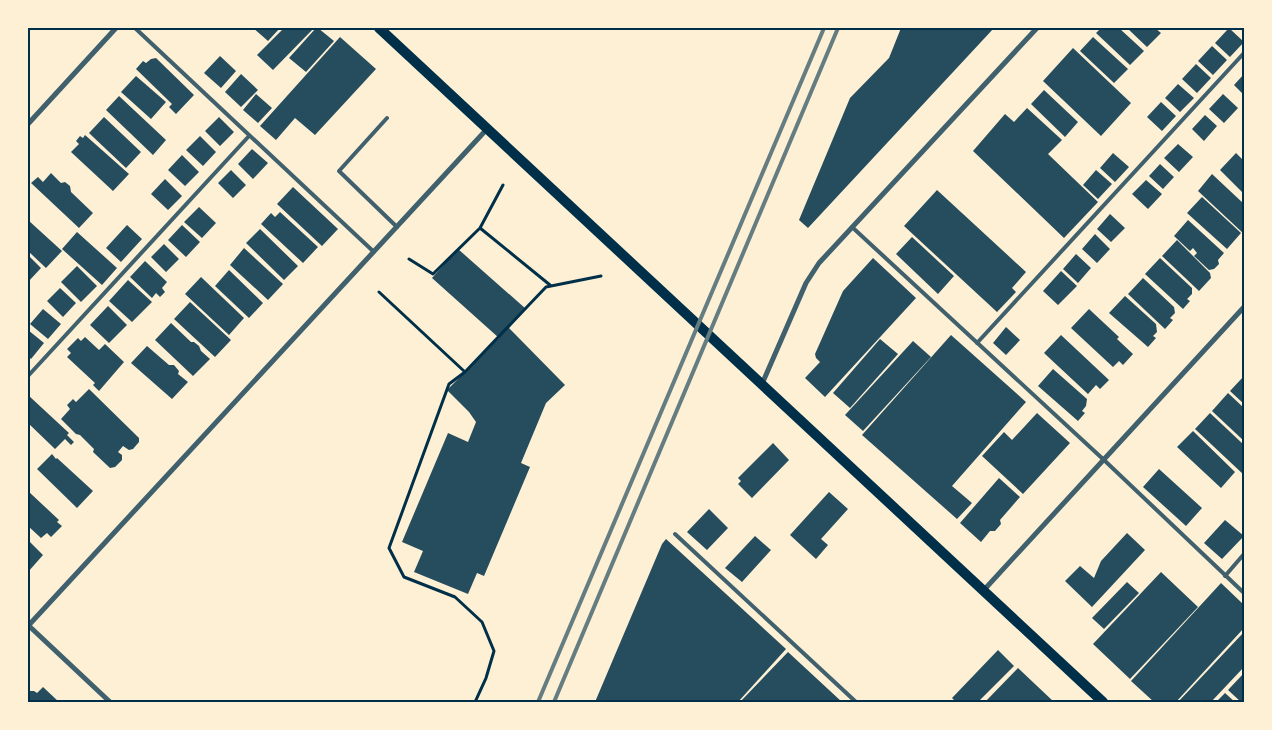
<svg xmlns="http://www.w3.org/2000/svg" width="1272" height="730" font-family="Montserrat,sans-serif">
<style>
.building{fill:#264d5e}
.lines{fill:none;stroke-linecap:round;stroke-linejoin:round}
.path{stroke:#003049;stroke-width:3}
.service{stroke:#3f606c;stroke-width:4}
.minor{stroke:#3f606c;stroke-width:5}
.secondary{stroke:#003049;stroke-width:10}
.rail{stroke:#657d81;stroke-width:4}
.neatline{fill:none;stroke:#003049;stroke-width:2}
</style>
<rect width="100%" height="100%" fill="#fdf0d5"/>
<path class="building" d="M253 28H280L268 41Z
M284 28H314L273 70 257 55Z
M316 28H318L334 41 306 72 289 58Z
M901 28H994L808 228 799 220 850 98 889 58Z
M1101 28H1119L1144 51 1130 65 1096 33Z
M1127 28H1155L1161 33 1147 47Z
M1229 28 1244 42 1230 57 1215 43Z
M340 37 376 69 315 135 295 118 276 140 260 126Z
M1093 37 1128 69 1114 83 1080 51Z
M1212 46 1227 60 1213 75 1198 61Z
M1073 48 1131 103 1101 136 1043 81Z
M220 56 236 71 221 88 204 73Z
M156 58 194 95 176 114 169 107 172 104 136 69 143 61 146 63 151 59Z
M1196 64 1211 78 1197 93 1182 79Z
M241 74 258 90 241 107 225 92Z
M1244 74V95L1234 85Z
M136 76 166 102 151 119 121 92Z
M1178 84 1194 98 1180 112 1165 98Z
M1044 90 1078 122 1065 137 1031 104Z
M256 94 272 108 258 123 243 110Z
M1223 94 1238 108 1224 123 1209 109Z
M119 96 166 140 153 155 106 110Z
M1161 102 1176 116 1162 131 1147 117Z
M1027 108 1062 140 1048 154 1098 202 1064 238 973 151 1005 114 1014 122Z
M1205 115 1217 126 1204 141 1192 129Z
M104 117 141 152 126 168 89 133Z
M219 117 234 132 220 146 205 131Z
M85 135 129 174 113 191 71 152 79 144 76 141 80 136 83 138Z
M200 136 216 152 203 166 186 150Z
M1178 144 1193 157 1179 172 1164 158Z
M252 149 268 163 253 179 238 164Z
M1113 153 1129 167 1115 182 1100 168Z
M1236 153 1244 161V194L1220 170Z
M182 155 199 172 185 186 168 170Z
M1160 164 1174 177 1163 189 1149 176Z
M231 170 246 185 233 198 218 183Z
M1096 170 1112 184 1098 199 1083 185Z
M51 173 61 183 65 182 70 186 71 192 93 213 79 228 31 183 38 177 43 182Z
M1212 174 1244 204V234L1198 191Z
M165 179 182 196 168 210 151 194Z
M1146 180 1162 194 1148 209 1132 194Z
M293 187 338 229 322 246 277 204Z
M937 190 1026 272 1012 288 1016 292 997 312 904 226Z
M1202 197 1241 233 1227 249 1187 213Z
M199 207 216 223 202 238 184 222Z
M280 212 318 247 303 263 261 224 271 213 275 217Z
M1110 214 1125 228 1111 242 1097 229Z
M28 220 62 251 46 268 28 251Z
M1188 220 1224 253 1218 260 1219 264 1214 269 1209 270 1194 256 1197 253 1193 248 1190 251 1174 236Z
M127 225 142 239 121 262 106 248Z
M182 225 200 242 186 257 168 240Z
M260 229 298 266 284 280 246 243Z
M77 232 117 268 102 285 62 249Z
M1095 234 1110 249 1097 263 1082 249Z
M912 237 954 276 938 294 896 254Z
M1177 240 1210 273 1211 278 1199 291 1162 256Z
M164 244 179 259 166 272 151 257Z
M244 248 283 284 268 300 230 265Z
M458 249 526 309 509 328 565 385 546 403 521 463 530 467 484 576 477 573 468 594 414 572 423 551 402 542 448 433 468 442 476 422 469 412 447 390 499 338 432 278Z
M1076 254 1091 268 1078 283 1063 269Z
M28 255 41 268 28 282Z
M873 258 916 298 825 397 805 378 820 362 816 358 815 354 843 291Z
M1160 258 1192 288V294L1187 299 1190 301 1183 309 1145 274Z
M145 261 167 282 162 288 165 292 160 297 156 293 152 298 130 277Z
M77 266 97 286 81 302 61 282Z
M229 270 263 303 249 318 215 286Z
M1061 271 1077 286 1058 305 1043 291Z
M201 277 244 318 229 335 185 294Z
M1143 278 1174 307 1175 313 1170 318 1173 320 1165 329 1128 294Z
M128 280 152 302 132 322 109 301Z
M60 288 76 303 63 317 47 301Z
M1125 296 1156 324 1157 332 1153 336 1156 338 1148 347 1109 313Z
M190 302 231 340 215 357 174 319Z
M108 306 127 325 109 343 90 325Z
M43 309 61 324 48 339 30 324Z
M1089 309 1119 337 1117 339 1133 354 1123 365 1119 361 1113 367 1071 328Z
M171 323 191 342H194L199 346 201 351 210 359 193 376 155 340Z
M1006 327 1020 340 1006 355 993 343Z
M28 330 44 343 31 359 28 356Z
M951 335 1026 402 952 486 972 503 957 519 862 435Z
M1061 335 1109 380 1100 389 1096 385 1088 394 1044 353Z
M85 337 99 350 105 344 124 362 99 391 93 385 95 383 67 357 71 353 67 349 78 338 81 341Z
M880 339 898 354 850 408 833 393Z
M913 341 931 357 863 431 845 415Z
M147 346 169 365H174L179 371 178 374 188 382 172 399 131 363Z
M1053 369 1087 399 1086 406 1082 411 1085 413 1078 421 1038 386Z
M1244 376V404L1230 391Z
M89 389 139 438V442L133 449 129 450 123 446 118 452 122 455V460L115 467 110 468 93 452 94 449 80 435 76 434 61 419 70 409 67 405 73 399 76 402Z
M1228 393 1244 408V441L1212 411Z
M28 395 69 433 67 435 74 442 71 445 65 439 55 449 28 423Z
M1037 413 1070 443 1023 494 982 456 1004 432 1012 440Z
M1210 413 1244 445V475L1195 429Z
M1193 431 1235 472 1221 488 1177 447Z
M773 443 789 460 752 498 738 484 741 481 738 478Z
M52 454 56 459 57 458 93 491 77 508 37 469Z
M1159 469 1202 508 1186 526 1143 487Z
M999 478 1020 497 1000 520 1001 524 995 531H990L981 542 960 523Z
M28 491 59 520 57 522 62 526 51 537 47 533 41 538 28 526Z
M829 492 848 509 821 539 828 545 816 559 790 535Z
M709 509 728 528 707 550 687 532Z
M1225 520 1244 536 1222 559 1204 543Z
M1127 533 1145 550 1092 607 1065 581 1080 566 1094 578 1101 561Z
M755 536 771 550 742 582 725 568Z
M666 539 786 649 738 702H595L662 544Z
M28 540 43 555 28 572Z
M1161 572 1198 607 1130 679 1093 644Z
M1127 582 1139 593 1104 629 1092 618Z
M1221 583 1244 605V628L1176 702H1154L1131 681Z
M1244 632V667L1211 702H1178Z
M998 650 1014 666 978 702H956L952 698Z
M788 652 842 702H740Z
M1018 668 1054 702H985Z
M1244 673V702H1241L1228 690Z
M43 687 59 702H28V691H34L37 693Z
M1225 693 1235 702H1216Z"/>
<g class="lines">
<path class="path" d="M503 185 480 228 550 285
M409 259 433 274 480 228
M379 292 465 372
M475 702 486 678 494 651 482 622 455 597 404 577 389 548 449 384 465 372 546 287 601 276"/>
<path class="service" d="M135 28 374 252
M387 118 339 171 397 227
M852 227 1104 460 1244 593
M977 343 1244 53
M28 376 249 136
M675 534 856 702
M1225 576 1244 554"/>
<path class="minor" d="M28 124 116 28
M762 384 806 283 819 263 1037 28
M983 591 1244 307
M28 625 110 702
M28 626 487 129"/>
<path class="secondary" d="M379 28 1103 702"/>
<path class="rail" d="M538 702 824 28
M554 702 838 28"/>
</g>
<rect width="1272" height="730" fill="none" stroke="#fdf0d5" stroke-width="58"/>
<rect x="29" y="29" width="1214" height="672" class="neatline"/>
</svg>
